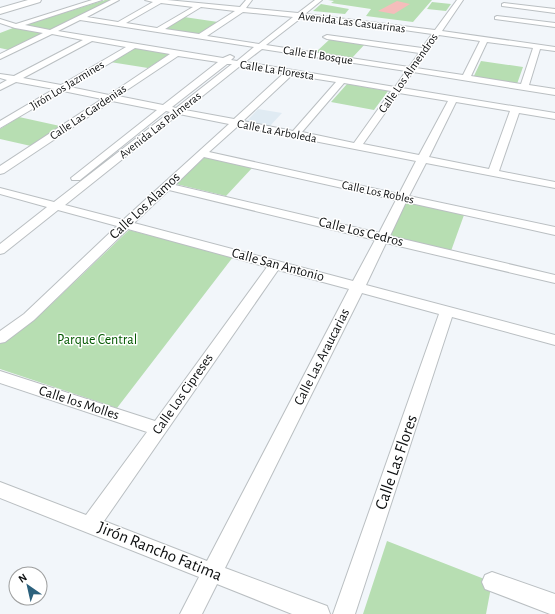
<svg xmlns="http://www.w3.org/2000/svg" width="555" height="614" font-family="'Alegreya Sans',sans-serif">
<style>
.built{fill:#e0ebf3}
.green{fill:#b7deb2}
.building{fill:#f5bdbb}
.lines{fill:none;stroke-linecap:round;stroke-linejoin:round}
.minor-casing{stroke:#babfc2;stroke-width:2}
.major-casing{stroke:#babfc2;stroke-width:2}
.minor{fill:#fff;fill-rule:evenodd}
.major{fill:#fff;fill-rule:evenodd}
.labels{text-anchor:middle;dominant-baseline:central;stroke-width:3;stroke-linejoin:round;paint-order:stroke}
.far-street-label{font-size:12px;fill:#0d0f10;stroke:#fff}
.street-label{font-size:14px;fill:#0d0f10;stroke:#fff}
.park-label{font-size:14px;fill:#035800;stroke:#fff}
.near-street-label{font-size:17px;fill:#0d0f10;stroke:#fff}
</style>
<rect width="100%" height="100%" fill="#f2f6fa"/>
<path class="built" d="M258 109 282 113 270 126 246 122Z"/>
<path class="green" d="M105 0H111L50 30 22 26Z
M328 0H432L413 22 366 16 371 9 331 3 334 1Z
M432 2 451 4 446 11 427 9Z
M321 4 349 9 345 14 313 11Z
M184 17 218 22 199 35 164 29Z
M13 28 43 33 9 50 0 48V33Z
M330 39 365 44 352 58 316 52Z
M133 48 170 54 148 68 110 62Z
M481 61 523 67 517 84 473 78Z
M347 84 388 91 374 110 331 102Z
M19 117 60 126 31 146 0 139V129Z
M205 157 253 167 226 196 176 184Z
M406 202 464 215 451 251 389 236Z
M129 230 233 257 117 408 0 369V344L40 315Z
M387 541 492 582 486 614H363Z"/>
<path class="building" d="M397 1 410 4 394 14 378 11Z"/>
<g class="lines">
<defs>
<path id="minor" d="M92 0H102L25 25 50 30 111 0H119L87 17 118 22 153 2 145 0H167L240 7 246 0H252L246 8 298 13 315 0H322L305 14 435 30 457 0H463L442 31 555 47V51L540 49 529 85 555 89V95L413 72 402 88 555 113V119L519 113 499 171 555 182V188L426 163 409 196 555 227V235L406 202 390 236 555 275V283L386 243 366 285 555 335V345L452 317 355 614H333L439 314 362 293 225 568 327 606 330 614H292L217 584 202 614H180L199 577 0 498V482L86 515 147 432 0 383V371L155 421 267 267 128 229 34 320 5 342 0 343V331L24 314 117 226 58 210 4 253 0 254V244L47 207 0 194V188L54 202 170 112 166 111 80 180H72L71 178 157 110 112 101 4 173 0 174V166L102 99 63 91 0 128V121L54 89 16 82 0 90V84L7 80 0 78V74L14 76 83 40 52 34 0 59V54L43 33 15 28 0 23V19L16 24ZM161 3 193 7 157 28 126 23ZM201 7 235 11 199 34 165 29ZM243 12 293 17 259 44 207 36ZM301 18 362 24 432 34 422 48 327 35 323 37 327 39 419 53 409 67 266 45ZM80 20 254 47 237 61 231 60 234 57 230 55 223 58 58 31ZM439 35 480 41 463 75 416 68ZM92 41 126 47 61 85 23 78ZM487 42 533 48 521 84 471 76ZM135 48 170 54 109 95 70 87ZM262 49 406 71 395 87 245 62ZM178 56 218 62 163 105 118 96ZM227 64H232L176 108 172 107ZM240 66 284 73 234 119 185 110ZM292 75 336 82 293 131 243 121ZM344 83 391 91 354 143 302 132ZM399 93 448 101 419 155 363 144ZM456 102 510 111 489 169 429 157ZM179 114 229 124 123 220 65 205ZM238 126 416 161 399 194 209 152ZM204 157 396 200 379 233 175 185ZM169 190 375 240 353 281 134 223ZM278 270 349 289 207 561 104 521Z
M504 3 555 9V13L502 6V4Z
M497 16 555 23V27L495 19V17Z
M492 572 555 594V614H550L485 589 482 582 485 575Z"/>
<path id="major" d="M28 0H41L40 2 0 14V8Z"/>
</defs>
<use href="#minor" class="minor-casing"/>
<use href="#major" class="major-casing"/>
<use href="#minor" class="minor"/>
<use href="#major" class="major"/>
</g>
<g class="labels">
<g class="far-street-label">
<text transform="translate(352 22) rotate(7)">Avenida Las Casuarinas</text>
<text transform="translate(318 55) rotate(9)">Calle El Bosque</text>
<text transform="translate(277 70) rotate(9)">Calle La Floresta</text>
<text transform="translate(408 73) rotate(-55)">Calle Los Almendros</text>
<text transform="translate(67 85) rotate(-31)">Jirón Los Jazmines</text>
<text transform="translate(88 112) rotate(-34)">Calle Las Gardenias</text>
<text transform="translate(160 125) rotate(-38)">Avenida Las Palmeras</text>
<text transform="translate(277 131) rotate(11)">Calle La Arboleda</text>
<text transform="translate(378 192) rotate(12)">Calle Los Robles</text>
</g>
<g class="street-label">
<text transform="translate(145 206) rotate(-43)">Calle Los Alamos</text>
<text transform="translate(361 232) rotate(14)">Calle Los Cedros</text>
<text transform="translate(278 265) rotate(15)">Calle San Antonio</text>
<text transform="translate(322 357) rotate(-63)">Calle Las Araucarias</text>
<text transform="translate(183 394) rotate(-55)">Calle Los Cipreses</text>
<text transform="translate(79 403) rotate(18)">Calle los Molles</text>
</g>
<g class="park-label">
<text x="97" y="340">Parque Central</text>
</g>
<g class="near-street-label">
<text transform="translate(396 462) rotate(-71)">Calle Las Flores</text>
<text transform="translate(160 551) rotate(22)">Jirón Rancho Fatima</text>
</g>
</g>
<g transform="translate(28 586) rotate(326)"><circle r="19" fill="#ffffff" stroke="#9e9f9f"/>
<path d="M0-3L7 15L0 10L-7 15Z" fill="#2c617d"/>
<text y="-6" font-size="11" font-weight="bold" text-anchor="middle" fill="#0d0f10">N</text>
</g>
</svg>
